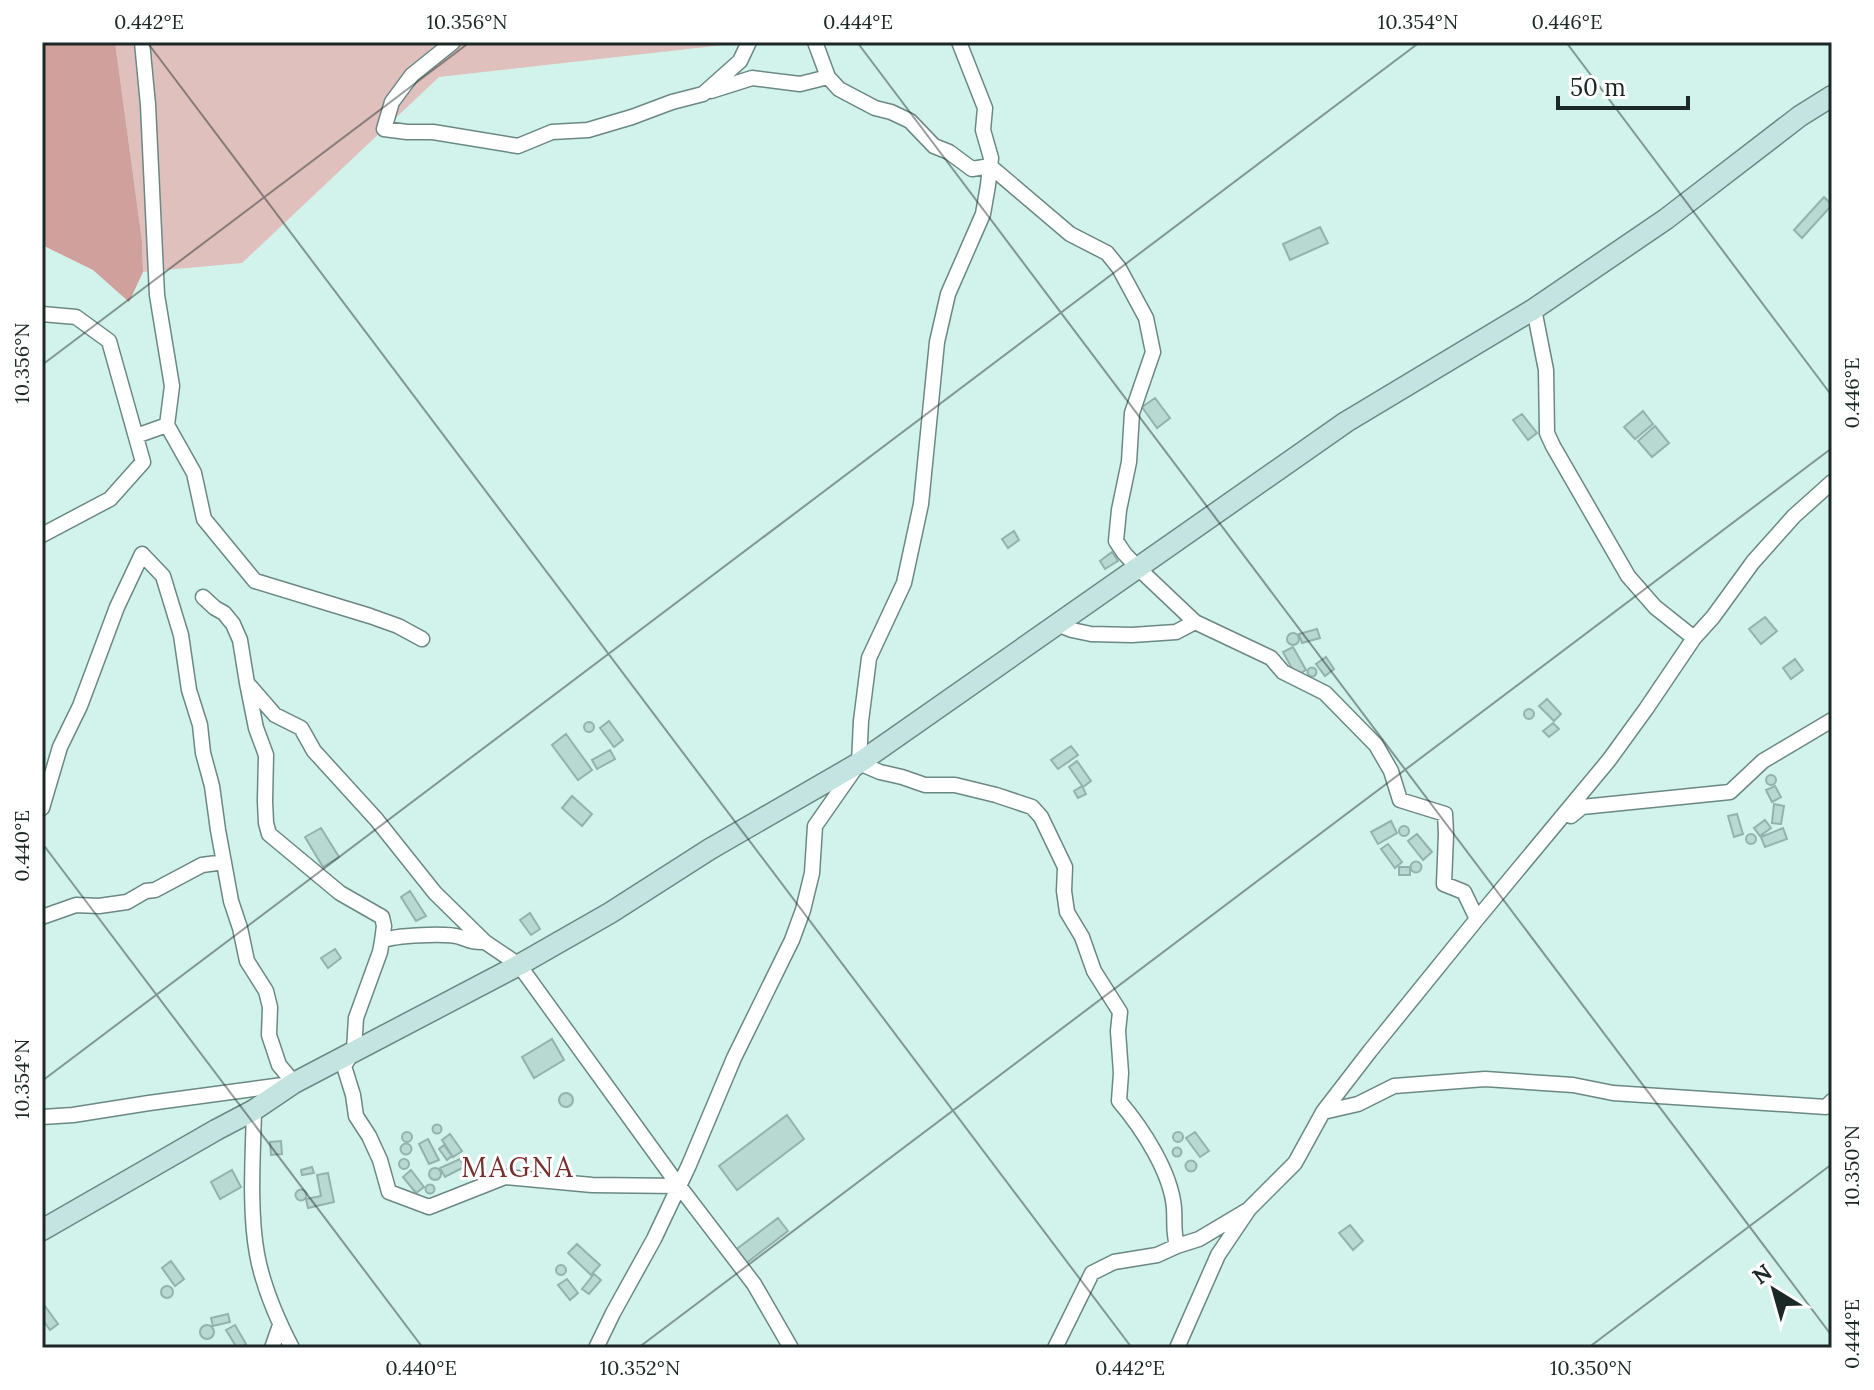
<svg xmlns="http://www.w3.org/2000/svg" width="1874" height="1390" font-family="Lora,serif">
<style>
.green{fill:#dfc0bd}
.water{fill:#d0a09c}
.building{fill:#b8d8d2;stroke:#94b2ad;stroke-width:2}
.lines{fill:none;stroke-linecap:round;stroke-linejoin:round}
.street-casing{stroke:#6b8883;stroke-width:17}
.secondary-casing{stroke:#6b8883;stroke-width:23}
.street{stroke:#fff;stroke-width:14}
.secondary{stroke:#c3e4e0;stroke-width:20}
.ticks{fill:none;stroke:#1c2826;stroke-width:2;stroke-opacity:0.45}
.labels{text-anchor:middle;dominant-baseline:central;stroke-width:6;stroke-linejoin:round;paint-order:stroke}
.quarter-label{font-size:28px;letter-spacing:2px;fill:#752e2c;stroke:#fff}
.neatline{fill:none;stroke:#1c2826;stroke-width:3}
.ticks-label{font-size:20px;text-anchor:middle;fill:#1c2826}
</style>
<rect width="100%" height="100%" fill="#d2f2ec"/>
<path class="green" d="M115 42H750L439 77 242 263 143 272 142 241Z"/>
<path class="water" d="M42 42H115L142 241 143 272 129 302 93 270 42 245Z"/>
<path class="building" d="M1824 197 1832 205 1802 238 1794 230Z
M1320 227 1328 243 1290 260 1283 244Z
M1155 398 1170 418 1157 428 1142 407Z
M1643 411 1653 424 1635 439 1624 427Z
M1522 414 1537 433 1528 440 1513 420Z
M1655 426 1669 443 1652 457 1638 441Z
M1014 531 1019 540 1008 548 1002 539Z
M1112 552 1118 561 1105 569 1100 561Z
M1765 617 1777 631 1761 644 1749 629Z
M1317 629 1320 638 1302 643 1299 634Z
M1287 639a6 6 0 1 1 12 0a6 6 0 1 1-12 0Z
M1293 647 1306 670 1296 676 1283 652Z
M1326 657 1334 669 1325 676 1316 664Z
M1795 659 1803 670 1791 679 1783 668Z
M1307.5 672a4.5 4.5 0 1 1 9 0a4.5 4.5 0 1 1-9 0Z
M1547 699 1561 714 1554 721 1539 706Z
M1524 714a5 5 0 1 1 10 0a5 5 0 1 1-10 0Z
M609 721 623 740 614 747 600 728Z
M584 727a5 5 0 1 1 10 0a5 5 0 1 1-10 0Z
M1553 723 1559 729 1549 737 1543 731Z
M566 734 592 770 578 780 552 745Z
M1071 746 1078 755 1058 769 1051 760Z
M610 750 615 759 597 769 592 760Z
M1077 761 1091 781 1083 787 1069 767Z
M1766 780a5 5 0 1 1 10 0a5 5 0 1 1-10 0Z
M1082 786 1086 794 1078 798 1074 791Z
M1775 786 1781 797 1772 802 1766 790Z
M572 796 592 814 582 826 562 808Z
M1774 804 1784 806 1781 824 1772 823Z
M1737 814 1743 834 1734 837 1728 816Z
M1765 820 1771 828 1760 836 1754 828Z
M1391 821 1397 833 1378 844 1371 832Z
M1399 831a5 5 0 1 1 10 0a5 5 0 1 1-10 0Z
M321 828 339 857 323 867 305 837Z
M1783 828 1787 839 1765 847 1761 837Z
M1417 834 1432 852 1423 860 1408 841Z
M1746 839a5 5 0 1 1 10 0a5 5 0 1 1-10 0Z
M1388 844 1402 862 1395 868 1381 849Z
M1410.5 867a5.5 5.5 0 1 1 11 0a5.5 5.5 0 1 1-11 0Z
M1399 867H1410V875H1399Z
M410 891 426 916 416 921 401 897Z
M530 913 540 929 531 935 520 920Z
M335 949 341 958 328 968 321 958Z
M552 1039 564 1060 534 1078 522 1057Z
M559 1100a7 7 0 1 1 14 0a7 7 0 1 1-14 0Z
M787 1115 804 1139 737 1190 719 1166Z
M432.5 1129a4.5 4.5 0 1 1 9 0a4.5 4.5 0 1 1-9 0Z
M1195 1132 1209 1151 1200 1157 1186 1138Z
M1173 1137a5 5 0 1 1 10 0a5 5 0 1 1-10 0Z
M402 1137a5 5 0 1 1 10 0a5 5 0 1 1-10 0Z
M450 1134 462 1151 453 1157 442 1140Z
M428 1139 439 1160 429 1164 419 1144Z
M281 1141 282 1154 271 1155 270 1142Z
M400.5 1149a5.5 5.5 0 1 1 11 0a5.5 5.5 0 1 1-11 0Z
M444 1145 452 1156 447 1160 439 1149Z
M1172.5 1152a4.5 4.5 0 1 1 9 0a4.5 4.5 0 1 1-9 0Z
M460 1159 464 1167 445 1177 440 1168Z
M399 1164a5 5 0 1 1 10 0a5 5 0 1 1-10 0Z
M1185.5 1166a5.5 5.5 0 1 1 11 0a5.5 5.5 0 1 1-11 0Z
M312 1167 314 1173 302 1175 301 1170Z
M429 1174a6 6 0 1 1 12 0a6 6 0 1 1-12 0Z
M232 1170 241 1187 220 1199 211 1182Z
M411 1170 424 1187 416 1193 403 1177Z
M328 1173 334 1202 308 1208 306 1199 321 1196 317 1175Z
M425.5 1189a4.5 4.5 0 1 1 9 0a4.5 4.5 0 1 1-9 0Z
M295.5 1195a5.5 5.5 0 1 1 11 0a5.5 5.5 0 1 1-11 0Z
M778 1218 788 1231 744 1265 734 1251Z
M1350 1225 1363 1241 1353 1250 1339 1233Z
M577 1244 600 1265 591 1275 568 1253Z
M171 1261 184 1279 175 1286 162 1268Z
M556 1270a5 5 0 1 1 10 0a5 5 0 1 1-10 0Z
M594 1274 601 1280 589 1294 582 1289Z
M567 1279 578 1293 570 1300 558 1285Z
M161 1292a6 6 0 1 1 12 0a6 6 0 1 1-12 0Z
M42 1302 58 1324 50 1330 42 1319Z
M228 1314 230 1322 213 1326 211 1318Z
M235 1325 246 1344 240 1348H237L226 1330Z
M200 1332a7 7 0 1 1 14 0a7 7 0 1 1-14 0Z"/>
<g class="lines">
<defs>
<path id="street" d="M453 42 412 75 392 102 384 129 407 132H433L518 146 552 132 588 130 632 117 672 102 703 94 740 61 749 42
M815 42 828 77 839 89 875 108 891 112 910 121 934 146 949 152 972 169 990 166 1070 234 1107 253 1119 268 1146 318 1153 352 1132 413 1129 462 1119 510 1116 541 1124 553 1137 567 1195 622 1271 658 1283 672 1325 693 1376 745 1391 771 1400 800 1445 814 1446 834 1444 884 1464 892 1477 919
M711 91 752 78 800 84 828 77
M1534 309 1546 370 1547 433 1553 446 1628 576 1655 607 1694 638
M42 314 76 317 109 341 143 462 110 499 42 535
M167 425 194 473 204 519 255 581 370 616 398 626 422 639
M136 436 167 425 172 386 157 295 148 105 142 42
M203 597 215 608 224 613 233 624 240 640 247 683 275 715 301 728 314 751 376 819 435 893 485 942 519 965 679 1186 754 1284 791 1348
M1057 624 1072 630 1091 634 1132 635 1176 632 1195 622
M247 683 256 728 266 755 265 801 266 823 269 834 340 893 382 917 384 926 382 941
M859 763 880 772 902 777 925 785H955L996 795 1032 807 1041 817 1065 867 1064 891 1067 912 1082 937 1094 971 1120 1012 1118 1031 1121 1073 1119 1101C1142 1128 1171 1172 1174 1208 1175 1224 1173 1230 1177 1246L1199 1239 1246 1211
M42 808 60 747 80 706 117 607 142 554 163 576 181 635 189 690 200 725 203 753 212 786 218 830 231 901 240 928 247 961 266 991 270 1007 269 1035 279 1065 294 1083
M1571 816 1582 807 1730 792 1763 761 1832 720
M42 917 76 905 99 906 127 902 146 891 155 890 202 865 224 862
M485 942C473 942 471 941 460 937 447 933 394 935 382 941L380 952 356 1018 354 1050 344 1066 353 1095 356 1116 369 1136 380 1160 389 1192 429 1207 505 1177 592 1185 679 1186
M254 1110C253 1155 249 1210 257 1254 263 1287 277 1319 292 1348
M1323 1112 1358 1104 1394 1086 1485 1079 1573 1085 1613 1093 1826 1107 1832 1101
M42 1117 73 1115 149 1103 290 1084
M272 1348 280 1325
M596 1348 613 1313 654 1239 689 1165 734 1058 792 940 803 910 812 873 815 826 859 763 861 721 869 658 904 583 921 504 937 342 948 294 983 214 988 185 991 158 983 130 985 108 959 42
M1055 1348 1092 1273 1114 1262 1157 1255 1177 1246
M1177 1348 1218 1255 1249 1209 1295 1163 1323 1112 1370 1051 1477 919 1609 760 1646 709 1694 638 1713 617 1753 562 1794 516 1832 482"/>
<path id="secondary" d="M42 1230 216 1130 254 1110 294 1083 519 965 610 913 710 849 859 763 1346 422 1534 309 1666 219 1800 116 1832 96"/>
</defs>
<use href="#street" class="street-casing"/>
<use href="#secondary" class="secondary-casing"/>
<use href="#street" class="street"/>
<use href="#secondary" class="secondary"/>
</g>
<path class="ticks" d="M147 42 1132 1348M857 42 1832 1336M1566 42 1832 396M42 365 470 42M42 843 423 1348M42 1081 1420 42M638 1348 1832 448M1588 1348 1832 1164"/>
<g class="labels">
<g class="quarter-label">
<text x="518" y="1167">MAGNA</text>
</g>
</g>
<rect width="1874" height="1390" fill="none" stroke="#ffffff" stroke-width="88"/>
<g transform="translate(1774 1290) rotate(323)" stroke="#ffffff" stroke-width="6" paint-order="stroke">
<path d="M0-6L14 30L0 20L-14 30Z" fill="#1c2826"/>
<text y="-12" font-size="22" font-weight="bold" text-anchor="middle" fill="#1c2826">N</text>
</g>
<path d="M1558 96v12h130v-12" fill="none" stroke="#1c2826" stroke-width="4"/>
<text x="1570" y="96" font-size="24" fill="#1c2826" stroke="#ffffff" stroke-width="6" paint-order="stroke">50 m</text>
<rect x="44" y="44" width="1786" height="1302" class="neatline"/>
<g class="ticks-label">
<text x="149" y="29">0.442°E</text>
<text x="467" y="29">10.356°N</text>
<text x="858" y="29">0.444°E</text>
<text x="1418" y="29">10.354°N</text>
<text x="1567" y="29">0.446°E</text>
<text transform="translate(22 363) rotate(-90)" y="7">10.356°N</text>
<text transform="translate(1852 393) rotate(-90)" y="7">0.446°E</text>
<text transform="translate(22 846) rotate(-90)" y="7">0.440°E</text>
<text transform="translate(22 1079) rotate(-90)" y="7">10.354°N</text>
<text transform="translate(1852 1166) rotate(-90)" y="7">10.350°N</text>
<text transform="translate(1852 1334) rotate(-90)" y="7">0.444°E</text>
<text x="421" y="1375">0.440°E</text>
<text x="640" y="1375">10.352°N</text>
<text x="1130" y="1375">0.442°E</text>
<text x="1591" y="1375">10.350°N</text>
</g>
</svg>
